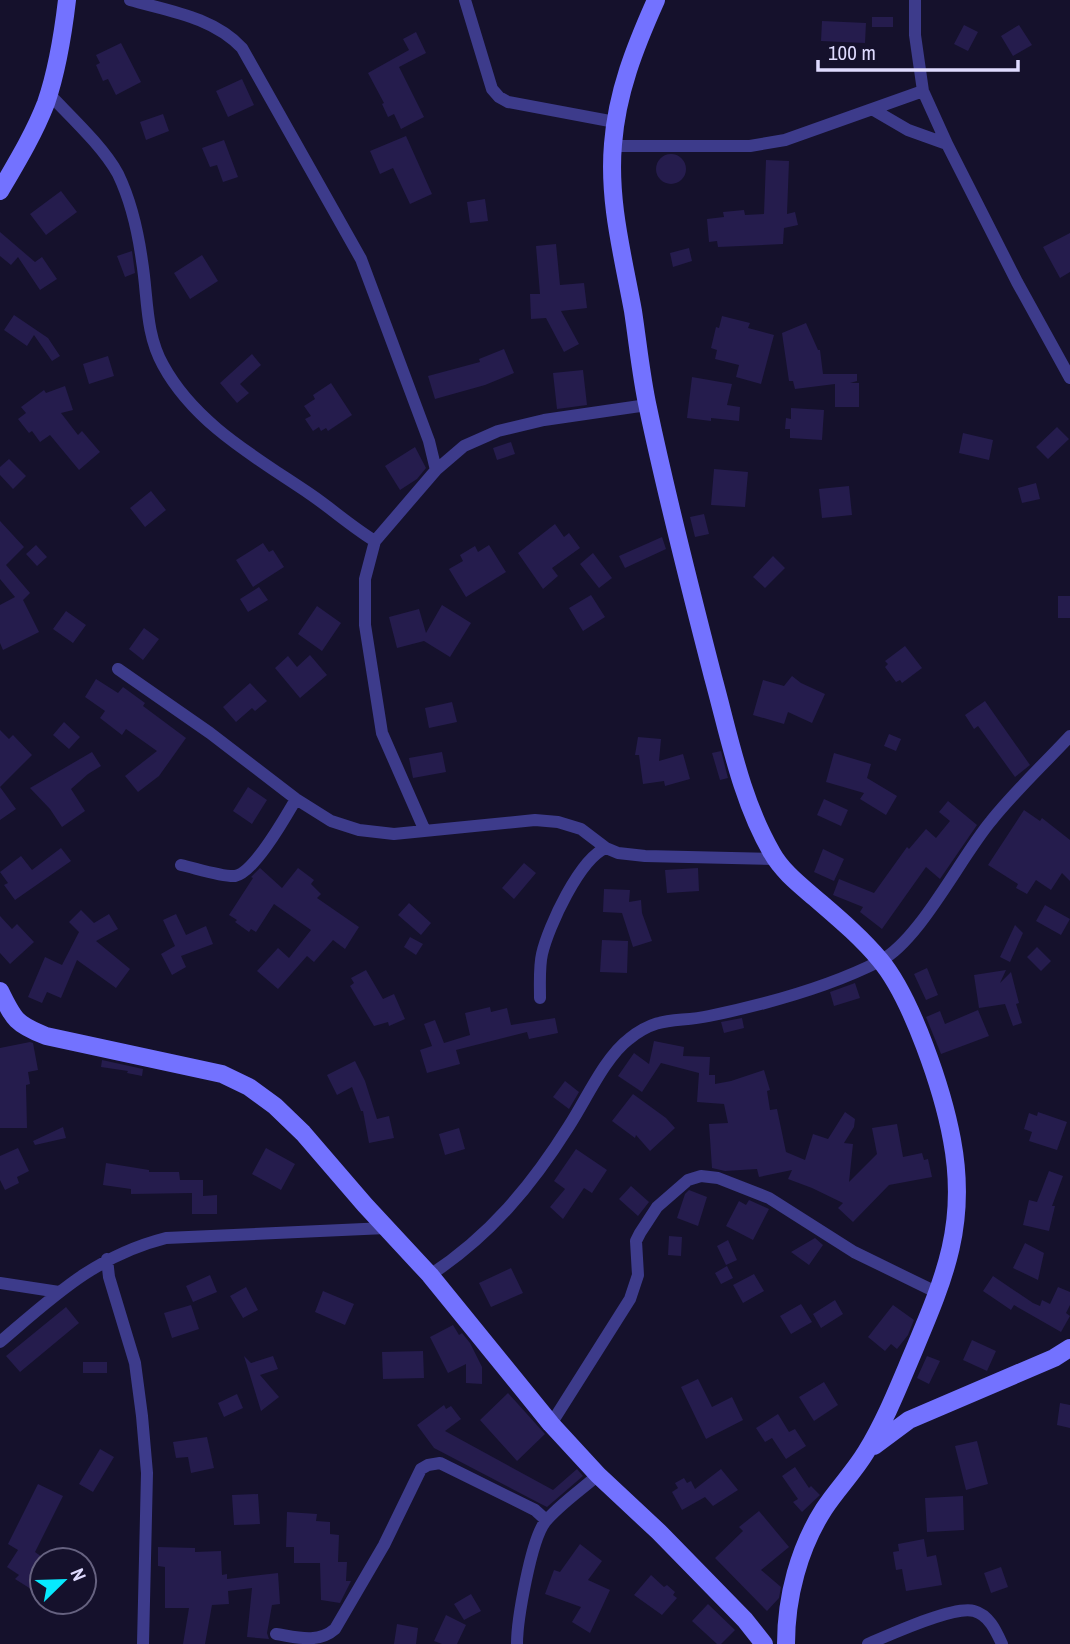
<svg xmlns="http://www.w3.org/2000/svg" width="1070" height="1644" font-family="'Archivo Narrow',sans-serif">
<style>
.building{fill:#251c4d}
.lines{fill:none;stroke-linecap:round;stroke-linejoin:round}
.street{stroke:#3d3b8b;stroke-width:12}
.secondary{stroke:#7372ff;stroke-width:18}
</style>
<rect width="100%" height="100%" fill="#15112c"/>
<path class="building" d="M872 17H893V27H872Z
M822 21 866 23 865 43 821 41Z
M964 25 978 32 968 51 954 44Z
M1019 25 1032 45 1013 56 1001 36Z
M416 32 426 53 399 67 424 117 401 129 394 114 388 117 382 104 384 103 368 73 409 50 403 39Z
M121 43 141 82 116 95 108 79 103 81 96 65 100 63 96 55Z
M242 79 254 105 228 117 216 91Z
M163 114 169 131 146 140 140 122Z
M406 136 432 194 410 204 393 168 380 174 370 151Z
M224 140 238 177 223 182 217 165 210 167 202 148Z
M656 169a15 15 0 1 1 30 0a15 15 0 1 1-30 0Z
M766 160 789 161 787 214 795 212 798 225 784 228 783 244 718 247 717 241 709 242 707 219 724 217 723 212 744 210 745 215 764 214Z
M61 191 77 212 46 235 30 214Z
M485 199 488 221 470 223 467 202Z
M0 232 35 262 42 257 57 279 40 290 18 257 11 265 0 256Z
M1070 233V272L1060 278 1043 247Z
M556 244 560 285 584 283 587 308 561 311 579 344 564 352 546 318 531 319 530 294H540L536 246Z
M689 248 692 261 673 267 670 253Z
M132 251 135 273 125 277 117 256Z
M202 255 218 281 190 299 174 273Z
M14 315 48 338 60 356 52 361 34 335 27 346 4 330Z
M722 316 750 323 748 328 774 335 761 384 736 377 739 365 715 359 717 350 711 348 716 327 719 328Z
M806 323 818 350H820L823 374H857V381L850 383H859V407H835V384L795 389 793 381H789L782 333Z
M504 349 514 373 485 385 435 399 428 376 480 362 479 359Z
M252 354 261 365 240 384 249 393 237 403 220 383Z
M108 356 114 376 89 384 83 364Z
M583 370 587 405 557 409 553 373Z
M692 377 732 384 727 405 740 407 739 421 711 418V421L687 418Z
M331 383 352 415 328 431 326 428 321 431 319 427 313 431 305 419 311 416 304 406 315 399 313 395Z
M65 386 73 410 61 413 78 435 82 431 100 452 79 470 50 435 40 442 32 431 29 433 18 419 26 413 21 407 44 390 46 393Z
M791 408 824 410 822 440 790 438V429H785L786 418 791 419Z
M1057 427 1069 439 1048 459 1036 447Z
M963 433 993 440 989 460 959 453Z
M511 442 515 454 497 460 493 448Z
M415 447 426 468 417 479 400 490 385 466Z
M9 459 26 476 13 489 0 475V467Z
M714 469 748 472 745 507 711 505Z
M1036 483 1040 499 1022 503 1018 488Z
M849 486 852 515 822 518 819 489Z
M151 491 166 510 145 527 130 508Z
M704 514 709 534 695 537 690 517Z
M0 521 24 547 6 565 30 593 23 600 39 632 3 650 0 643V605L15 597 0 579Z
M555 524 564 537 569 533 580 548 552 568 558 576 543 589 518 553Z
M662 537 666 549 625 568 619 556Z
M263 543 269 552 273 550 284 567 253 587 236 560Z
M36 545 47 557 37 566 26 554Z
M489 545 506 572 466 597 449 569 463 561 460 555 475 546 478 552Z
M593 553 612 578 599 588 580 564Z
M773 556 785 568 765 588 753 577Z
M259 587 268 600 248 612 240 599Z
M591 595 605 617 583 631 569 608Z
M1058 596H1070V618H1058Z
M442 605 471 623 450 657 424 641 397 648 389 617 419 609 426 633Z
M317 606 341 623 322 651 298 634Z
M66 611 86 625 73 643 53 629Z
M144 628 159 639 143 660 129 649Z
M905 646 922 668 902 683 900 680 896 682 885 667 888 664 885 661Z
M310 655 327 675 300 698 275 668 288 656 297 667Z
M792 676 801 683 825 694 812 723 788 712 784 724 753 715 763 680 784 686Z
M96 679 118 693 123 687 145 703 143 706 186 738 159 776 138 792 125 776 157 751 126 729 122 735 100 718 105 711 85 697Z
M250 683 267 701 255 711 252 708 236 722 223 707Z
M985 701 1030 765 1015 777 978 726 974 729 965 715Z
M452 702 457 722 429 728 425 708Z
M64 722 80 737 69 749 53 735Z
M0 730 9 739 13 735 32 755 0 787 16 809 0 820Z
M889 734 901 739 896 751 884 746Z
M638 737 661 739 659 761 683 754 690 779 665 786 664 781 643 784 639 755H635Z
M721 751 728 778 720 780 712 753Z
M92 752 101 766 88 774 71 789 85 811 62 827 50 809 30 788Z
M442 752 446 772 413 778 409 758Z
M834 753 871 764 867 778 897 796 886 815 860 799 864 793 826 782Z
M248 787 267 800 252 824 233 811Z
M824 799 848 810 841 826 817 815Z
M948 801 977 825 940 879 926 867 882 929 860 912 863 907 833 895 839 879 874 893 907 847 909 849 926 829 936 838 950 821 939 812Z
M1024 810 1040 821 1042 818 1070 840V881L1062 873 1051 890 1036 880 1027 894 1016 888 1018 884 988 865Z
M61 848 71 861 15 900 4 885 8 883 0 872 21 856 32 870Z
M823 849 844 859 834 881 814 872Z
M524 863 536 873 514 899 502 888Z
M260 868 282 888 298 868 314 880 311 884 321 894 317 898 359 927 345 949 333 940 314 962 307 956 278 989 257 971 278 948 289 958 311 930 274 904 256 932 251 929 249 932 235 922 237 920 229 915 253 878 251 877Z
M698 868 699 891 667 893 665 870Z
M604 889 630 890 629 902 641 900 642 913 652 941 633 947 622 913 603 912Z
M409 903 431 923 421 935 398 915Z
M1045 905 1070 919 1061 935 1036 921Z
M81 910 94 923 109 914 118 929 96 941 130 969 116 988 77 960 61 998 47 992 42 1003 28 997 45 957 62 965 79 932 69 922Z
M176 914 186 935 206 926 213 944 181 956 186 967 172 975 161 954 175 946 163 920Z
M0 916 12 929 17 924 34 942 10 964 0 953Z
M1015 925 1023 933 1010 962 1000 957Z
M410 937 423 944 416 955 404 947Z
M602 940 628 941 627 973 600 972Z
M1037 947 1051 961 1041 971 1027 957Z
M927 968 938 995 926 1000 914 974Z
M366 970 383 999 394 994 405 1019 389 1026 388 1022 374 1026 350 986 354 983 351 978Z
M1006 970 1000 983 1011 972 1019 1003 1016 1004 1022 1023 1013 1026 1005 1004 979 1008 974 975Z
M855 983 860 998 834 1006 830 992Z
M490 1007 491 1012 507 1008 511 1025 555 1018 558 1033 529 1039 527 1032 456 1050 460 1064 427 1073 420 1050 432 1046 424 1024 435 1020 444 1043 470 1035 465 1013Z
M978 1010 989 1036 941 1054 926 1017 940 1011 945 1024Z
M742 1018 744 1028 724 1033 721 1022Z
M654 1041 684 1047 683 1056 710 1057 709 1075H715V1084L731 1081 764 1070 770 1090 767 1091 770 1110 777 1109 786 1152 805 1160 813 1134 828 1139 845 1112 855 1119 854 1127 844 1143 853 1144 849 1182 877 1154 872 1128 897 1124 903 1157 922 1153 924 1160 928 1159 932 1177 889 1185 853 1222 838 1208 843 1203 812 1188 788 1179 792 1170 759 1177 757 1169 725 1171 712 1168 709 1124 728 1123 724 1104 697 1102 699 1073 661 1063 642 1092 618 1076 634 1053 649 1064Z
M30 1042 33 1043 38 1070 28 1072 30 1084 26 1085 27 1128H0V1048Z
M102 1060 143 1069 142 1076 127 1073 128 1071 101 1067Z
M355 1061 365 1081 377 1119 389 1116 394 1138 369 1143 363 1111H361L352 1087 337 1095 327 1075Z
M565 1081 579 1092 569 1109 553 1097Z
M633 1094 666 1118 675 1128 650 1151 636 1135 635 1138 612 1121Z
M1038 1112 1067 1122 1057 1150 1029 1141 1032 1132 1024 1129 1029 1113 1037 1116Z
M63 1127 66 1138 35 1145 33 1141Z
M459 1128 465 1149 445 1155 439 1134Z
M18 1148 29 1171 17 1177 19 1183 5 1190 0 1180V1156Z
M266 1148 295 1164 281 1190 252 1174Z
M576 1149 607 1170 592 1193 584 1188 563 1219 550 1207 565 1189 554 1181Z
M106 1163 149 1170V1172H179L180 1180H203V1196L217 1195V1214H192V1193L131 1194V1189L103 1185Z
M1049 1171 1063 1176 1052 1206H1055L1049 1231 1023 1225 1029 1200 1037 1202Z
M631 1186 649 1202 638 1216 619 1199Z
M689 1190 707 1197 698 1226 677 1218 685 1194Z
M749 1200 769 1209 753 1240 726 1226 739 1201 746 1205Z
M669 1236 682 1237 681 1256 668 1255Z
M815 1238 823 1245 809 1265 791 1252Z
M728 1240 737 1260 726 1265 717 1246Z
M1025 1243 1044 1253 1038 1280 1013 1268Z
M727 1266 733 1278 721 1284 715 1273Z
M511 1268 523 1293 491 1307 479 1283Z
M754 1274 764 1291 743 1303 733 1285Z
M210 1275 217 1292 193 1302 186 1286Z
M993 1276 1033 1303 1040 1306 1042 1300 1050 1304 1058 1287 1070 1292V1305L1066 1313 1070 1316 1061 1332 1014 1305 1011 1310 983 1291Z
M246 1287 258 1310 243 1318 230 1296Z
M323 1291 354 1304 345 1325 315 1312Z
M835 1300 843 1314 821 1328 813 1314Z
M801 1304 812 1322 791 1334 780 1316Z
M191 1305 199 1329 172 1338 164 1313Z
M893 1305 914 1320 908 1335 897 1349 891 1344 885 1351 868 1337Z
M66 1307 79 1323 20 1372 6 1356Z
M453 1325 459 1335 462 1333 470 1343 482 1367V1384L466 1383V1364L448 1373 430 1337Z
M972 1340 996 1351 987 1371 963 1360Z
M423 1351 424 1378 383 1379 382 1352Z
M244 1356 251 1363 273 1356 278 1369 260 1375 279 1397 261 1411Z
M927 1356 940 1361 929 1384 917 1378Z
M83 1362H107V1373H83Z
M698 1379 712 1407 732 1397 743 1420 706 1439 681 1387Z
M824 1382 838 1405 814 1421 799 1397Z
M508 1393 545 1434 517 1461 480 1420Z
M237 1394 243 1408 224 1417 218 1403Z
M1060 1403 1070 1405V1428L1057 1425Z
M444 1405 446 1409 451 1406 461 1419 445 1431 553 1490 577 1469 583 1476 547 1507 541 1504 434 1448 417 1425Z
M778 1414 789 1432 795 1429 806 1446 786 1459 772 1438 765 1442 756 1428Z
M207 1437 214 1468 191 1473 188 1457 176 1458 173 1442Z
M977 1441 988 1484 966 1490 955 1446Z
M100 1449 114 1457 93 1492 79 1484Z
M795 1467 809 1488 811 1486 820 1495 802 1512 793 1502 798 1499 782 1476Z
M721 1469 738 1490 713 1506 705 1497 682 1510 672 1492 678 1488 675 1483 684 1478 687 1483 691 1481 695 1489Z
M38 1484 63 1496 35 1552 42 1557V1596L15 1579 19 1575 7 1567 18 1550 8 1544Z
M258 1494 260 1524 234 1525 232 1495Z
M963 1496 964 1530 927 1532 925 1498Z
M759 1511 789 1547 761 1570 781 1587 779 1598 767 1611 715 1558 743 1531 739 1527Z
M287 1512 317 1514 316 1521 330 1522V1534L339 1535 338 1562H347L346 1581H351L340 1603 321 1600 320 1563H294V1547H286Z
M924 1539 927 1557 936 1555 942 1585 906 1591 902 1569 896 1570 893 1552 899 1551 898 1544Z
M580 1544 602 1561 588 1580 610 1590 590 1633 572 1622 581 1607 545 1594 554 1570 560 1572Z
M158 1547 195 1548V1552L221 1551 222 1575 227 1574V1579L278 1573 280 1604 272 1605 267 1633 269 1639 247 1637 252 1588 228 1591 229 1604 212 1605 205 1644H183L189 1608H165V1567L158 1566Z
M1001 1567 1008 1587 991 1593 984 1573Z
M651 1575 664 1587 667 1585 675 1592 673 1595 677 1598 662 1615 634 1595Z
M471 1594 481 1611 464 1620 454 1604Z
M708 1604 735 1630 721 1644H717L692 1621Z
M446 1615 466 1625 457 1644H442L434 1641Z
M397 1624 418 1628 416 1644H394Z"/>
<g class="lines">
<path class="street" d="M130 0C169 11 213 17 242 48L361 259 429 441 436 470
M465 0 492 89 499 97 508 102 615 122
M915 0V35L923 91 947 144 1017 282 1070 378
M46 101 52 97C73 119 104 148 118 174 131 201 138 232 142 261 148 297 145 333 163 365 195 424 257 458 310 494 332 509 352 527 375 541
M872 109 908 130 947 144
M613 146H750L785 140 923 91
M118 669 210 733 296 799 331 821 359 830 394 834 535 820 558 822 581 829 606 848 618 853 645 856 775 859
M425 831 382 733 365 625V579L375 541 436 470 464 446 498 431 544 420 647 405
M181 865C195 868 222 877 235 876 254 873 286 816 296 799
M540 998C540 983 539 967 542 954 548 927 580 858 606 848
M107 1259 109 1277 135 1363 142 1416 147 1473 143 1644
M430 1275C490 1236 532 1185 569 1126 586 1100 605 1057 629 1039 659 1015 676 1023 709 1016 767 1004 827 988 880 961 920 940 960 858 991 821 1015 791 1044 764 1070 736
M0 1283 59 1292
M0 1342C54 1296 95 1256 166 1238L386 1228
M551 1424 630 1299 638 1275 636 1241 640 1233 657 1207 688 1180 701 1176 718 1178 769 1198 854 1252 938 1293
M276 1634C296 1637 318 1644 335 1629L384 1545 421 1469 428 1465 440 1463 535 1510 546 1520
M517 1644C517 1620 531 1540 545 1522 559 1505 581 1490 598 1475
M868 1644C889 1635 954 1605 974 1611 989 1615 996 1631 1002 1644"/>
<path class="secondary" d="M656 0C635 47 617 92 613 144 608 201 623 256 633 311 638 344 641 376 648 408 667 498 690 588 713 677 729 735 741 800 772 853 782 871 800 885 815 898 837 917 861 937 880 960 912 998 943 1091 952 1140 968 1225 944 1279 912 1355 898 1388 885 1421 866 1452 854 1472 837 1489 824 1509 799 1548 786 1597 786 1644
M0 191C17 162 34 134 46 103 57 71 63 34 67 0
M0 991C14 1020 16 1024 46 1036L222 1074 249 1087 275 1106 303 1133 365 1205 430 1275 551 1424 598 1475 659 1532 745 1620 764 1644
M874 1446 909 1420 1054 1358 1070 1348"/>
</g>
<g transform="translate(63 1581) rotate(67)"><circle r="33" fill="#15112c" stroke="#666280" stroke-width="2"/>
<path d="M0-5L12 26L0 18L-12 26Z" fill="#07eaff"/>
<text y="-10" font-size="19" font-weight="bold" text-anchor="middle" fill="#dfdbff">N</text>
</g>
<path d="M818 60v10h200v-10" fill="none" stroke="#dfdbff" stroke-width="3.5"/>
<text x="828" y="60" font-size="21" fill="#dfdbff" stroke="#15112c" stroke-width="5" paint-order="stroke">100 m</text>
</svg>
